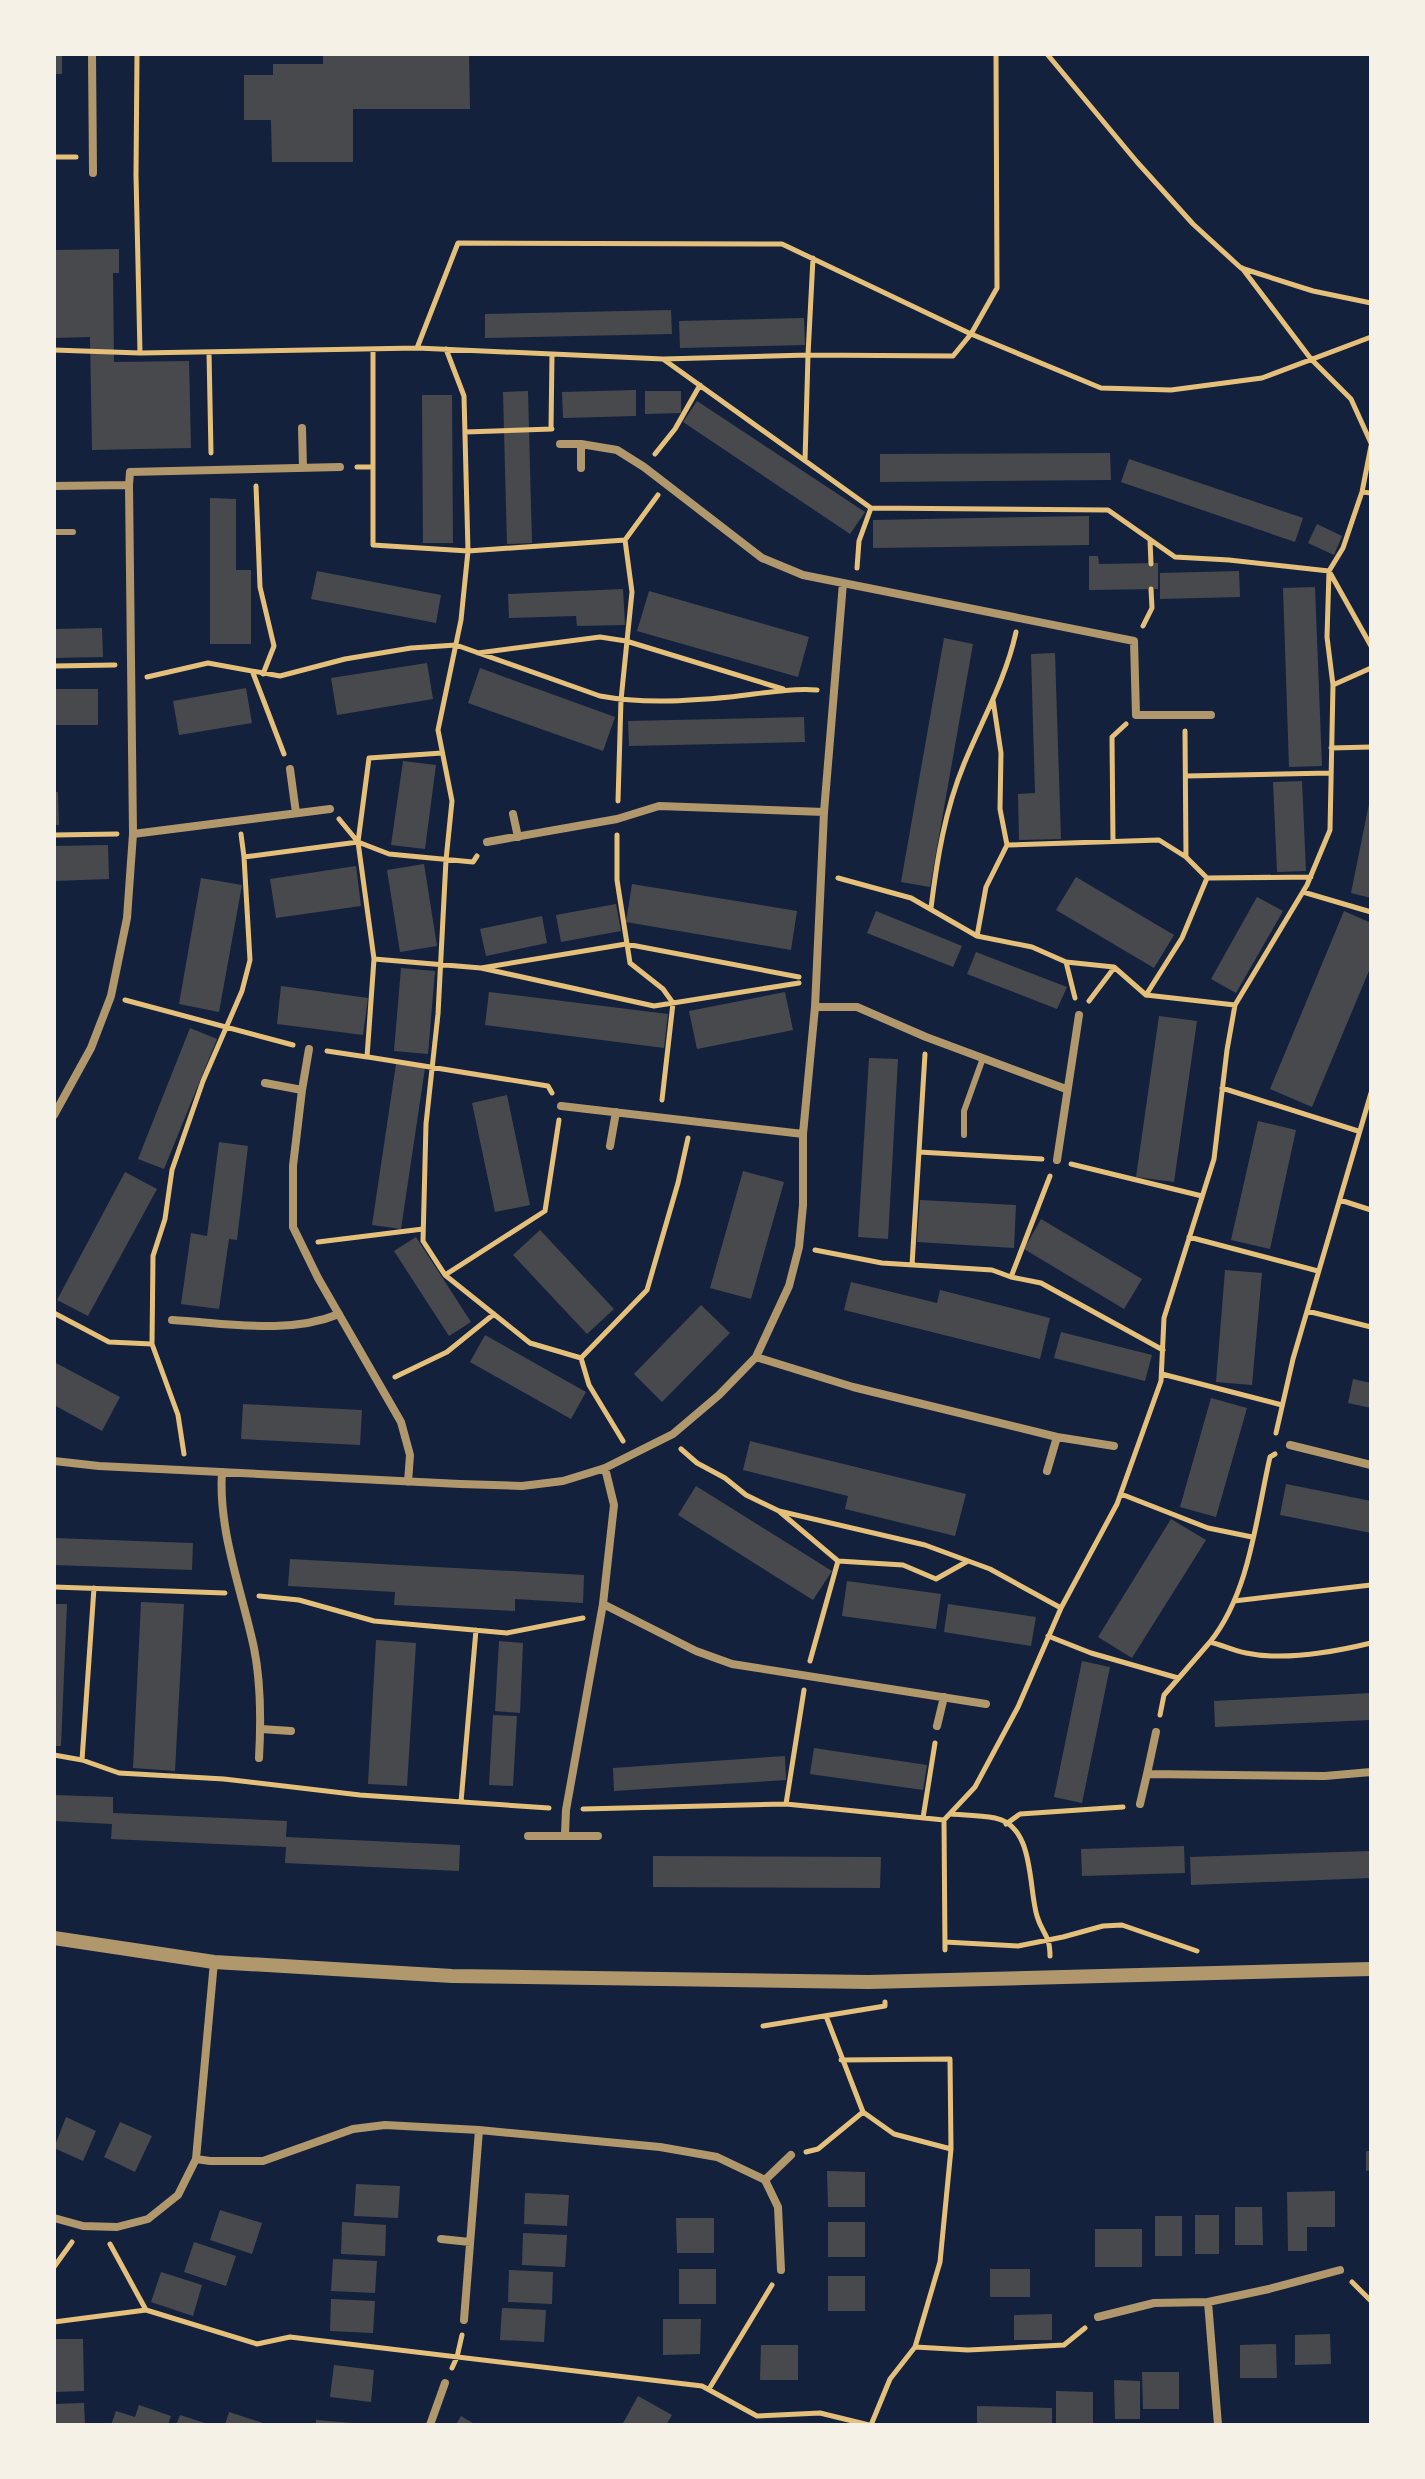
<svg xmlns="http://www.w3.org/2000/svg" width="1425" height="2479" font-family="Manrope,sans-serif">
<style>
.building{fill:#48494c}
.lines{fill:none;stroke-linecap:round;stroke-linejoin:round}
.path{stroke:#e5c07b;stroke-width:5}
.service{stroke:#b1986c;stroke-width:6}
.minor{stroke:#b1986c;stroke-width:8}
.tertiary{stroke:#b1986c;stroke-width:14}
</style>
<rect width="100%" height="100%" fill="#14213d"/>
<path class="building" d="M54 54H62V74H54Z
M323 54H469L470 109H353V162H272L271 120H244V75H273V64H323Z
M119 249V273H113L114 362 189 361 191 448 92 450 90 337 54 338V250Z
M671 310 672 334 485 338V314Z
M804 318 805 345 680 348 679 321Z
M636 390V416L563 418 562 392Z
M528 391 532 543 507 544 503 392Z
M645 391H681V413L645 414Z
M422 395H452L453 543H423Z
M697 401 865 512 850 534 683 422Z
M1110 453 1111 480 880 482V454Z
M1129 459 1303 518 1295 542 1121 482Z
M210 498 236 499V570H251V644H210Z
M1089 516V545L873 548V520Z
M1317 524 1342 536 1334 555 1308 543Z
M1089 556H1098L1099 564 1158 563V589L1089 590Z
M317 571 441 595 436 623 311 599Z
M1239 571 1240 597 1160 599V573Z
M1315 587 1322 766 1289 767 1283 588Z
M623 589 625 625 577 626 576 616 509 618 508 594Z
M649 591 809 637 798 677 637 631Z
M102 628 103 657 54 658V629Z
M944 638 973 644 930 887 901 882Z
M1055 653 1061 839 1019 840 1018 794 1035 793 1031 654Z
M427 663 433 699 337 715 331 678Z
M480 668 615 717 603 751 468 703Z
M246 688 252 723 179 735 173 701Z
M54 689H98V725H54Z
M804 717 805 742 629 746 628 721Z
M403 761 436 765 425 849 391 845Z
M1302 781 1306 871 1277 872 1273 782Z
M54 792H58L59 825H54Z
M1370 799H1371V898L1351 893Z
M108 845 109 879 54 881V846Z
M424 864 437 946 400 952 387 870Z
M356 866 361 906 276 918 270 879Z
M1076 877 1174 935 1154 968 1056 910Z
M201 878 242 885 219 1012 179 1004Z
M632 884 797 911 791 950 626 922Z
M1257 897 1283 911 1236 993 1211 979Z
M616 904 621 931 561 942 556 915Z
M876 911 962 946 953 967 867 933Z
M1344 911 1371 923V966L1312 1107 1270 1089Z
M542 916 547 943 486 956 480 929Z
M976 952 1067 987 1057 1009 967 974Z
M401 968 435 971 428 1054 394 1051Z
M281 986 368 998 363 1035 277 1024Z
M489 992 668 1014 664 1048 485 1025Z
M785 992 793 1030 697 1049 689 1011Z
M1159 1016 1197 1021 1174 1182 1136 1177Z
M190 1028 217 1039 164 1169 138 1159Z
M869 1058 898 1059 888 1239 858 1237Z
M396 1064 425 1068 401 1229 372 1225Z
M507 1095 530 1205 495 1212 472 1103Z
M1258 1121 1296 1130 1270 1249 1231 1240Z
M219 1142 248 1146 237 1240 229 1239 219 1309 181 1304 191 1233 207 1236Z
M743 1171 784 1182 751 1299 710 1288Z
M125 1172 157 1189 88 1316 57 1300Z
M920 1200 1016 1205 1014 1248 917 1242Z
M1041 1219 1142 1279 1124 1309 1024 1249Z
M540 1230 614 1309 587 1334 513 1255Z
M416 1237 471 1322 449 1336 394 1251Z
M1225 1270 1262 1273 1252 1385 1216 1382Z
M851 1282 937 1303 940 1290 1050 1318 1040 1359 844 1310Z
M701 1305 730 1333 662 1402 634 1374Z
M1061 1332 1152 1355 1145 1381 1054 1358Z
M485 1335 586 1392 571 1419 470 1362Z
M54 1362 120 1397 102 1431 54 1405Z
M1353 1379 1371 1383V1408L1348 1403Z
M1211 1398 1247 1408 1216 1517 1180 1507Z
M243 1404 362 1410 360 1445 241 1439Z
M750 1441 966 1494 955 1536 845 1509 848 1496 743 1470Z
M1286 1484 1371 1501V1533L1280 1515Z
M696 1486 832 1571 813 1600 678 1515Z
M1171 1519 1206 1540 1132 1658 1098 1637Z
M54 1538 193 1543 192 1570 54 1565Z
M290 1559 584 1575 583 1603 515 1599V1611L394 1605 395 1592 288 1586Z
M847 1581 941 1594 936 1629 842 1616Z
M141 1602 184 1604 175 1771 133 1768Z
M54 1604H67L61 1746H54Z
M948 1604 1036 1617 1031 1646 944 1632Z
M376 1640 416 1643 407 1786 368 1784Z
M499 1641 523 1643 520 1713 495 1711Z
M1082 1661 1110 1667 1082 1803 1054 1797Z
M1371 1693V1720L1215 1727 1214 1701Z
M493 1715 517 1716 513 1786 489 1785Z
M814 1748 927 1765 923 1790 810 1774Z
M785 1756 786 1780 614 1791 613 1768Z
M54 1795 113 1797V1813L287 1821 286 1837 460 1845 459 1871 285 1863 286 1847 111 1839 112 1824 54 1821Z
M1184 1846 1185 1873 1082 1876 1081 1849Z
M1371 1851V1878L1191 1885 1190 1857Z
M653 1856 881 1857 880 1888 653 1887Z
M66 2117 96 2131 83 2161 54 2148Z
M120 2122 152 2136 135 2172 104 2157Z
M1366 2151H1371V2170L1366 2171Z
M827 2171 865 2172V2207H828Z
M356 2184 400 2186 398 2218 354 2216Z
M1335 2191V2227H1307V2251H1288L1287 2192Z
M525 2193 569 2195 567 2226 524 2224Z
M1235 2207H1262L1263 2245H1235Z
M220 2210 262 2223 252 2254 210 2240Z
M1195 2215H1219V2254H1195Z
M1155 2216H1182V2256H1155Z
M676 2218H714V2253H677Z
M342 2222 386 2225 385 2256 341 2254Z
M828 2222H865V2257H828Z
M1095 2229H1142V2267H1095Z
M523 2233 567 2235 565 2267 522 2265Z
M194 2242 236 2256 226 2286 184 2272Z
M333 2259 377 2261 375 2293 331 2291Z
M679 2269H716V2304H679Z
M990 2269H1030V2297H990Z
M509 2270 553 2272 552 2304 508 2302Z
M161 2272 202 2285 193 2316 151 2302Z
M828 2276H865V2311H828Z
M331 2299 375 2301 373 2333 330 2331Z
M502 2308 546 2310 544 2342 500 2340Z
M1052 2314V2340H1014V2315Z
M663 2319H701L700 2354 663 2355Z
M1330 2334 1331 2364 1295 2365V2335Z
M54 2339H83L84 2391 54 2392Z
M1276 2344 1277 2378H1240V2345Z
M761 2345H798V2380H760Z
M334 2365 374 2370 371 2402 330 2397Z
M1142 2372H1179V2409H1143Z
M1114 2380 1140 2381V2419H1115Z
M1056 2391 1093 2392V2425H1056Z
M638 2396 672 2415 666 2425H622Z
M84 2403 85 2425H54V2404Z
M139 2405 171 2416 168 2425H111L116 2411 135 2417Z
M977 2406 1052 2408V2425H977Z
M229 2412 266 2424V2425H225Z
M180 2415 208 2424 207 2425H176Z
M461 2416 476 2425H456Z
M316 2420 353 2423V2425H316Z"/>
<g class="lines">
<path class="path" d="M137 54 136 175 140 353
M1047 54 1137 162 1193 224 1241 268 1313 291 1371 303
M54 157H76
M813 258 808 355 953 356 971 334 997 288 996 54
M1242 268 1311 359 1351 399 1371 443
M417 348 663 359 871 508 1108 510 1175 557 1229 560 1329 571 1371 646
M446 349 464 396 468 551 461 620 438 730 452 801 446 860 438 1014 426 1124 423 1241 445 1275 530 1343 581 1358 589 1385 623 1441
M54 350 140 353 417 348 458 243 782 244 971 334 1101 388 1171 390 1262 378 1371 337
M373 350V467
M209 352 211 453
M664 359 808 355 805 461
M551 429 552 354
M465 432 552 429
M655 454 675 429 700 385
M357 467H373V545L468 551 625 540
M256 486 260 587 274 646 263 674
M1362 492 1371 493
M1150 540 1151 564
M857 568 859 541 871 508
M1143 626 1152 608 1151 589
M478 653 600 637 626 641 783 689
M54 666 115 665
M253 673 284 754
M147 677 208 663 280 676 345 659 411 648 456 645 600 696C643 704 687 701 730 697 759 694 788 688 817 690
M1333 685 1327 637 1329 571 1343 548 1362 492 1371 446
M993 700 1001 753 1000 809 1007 845
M1185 731 1186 857 1207 878
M1331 748 1371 747
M1186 776 1330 773
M618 801 621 700 632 592 625 540 658 495
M339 819 358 842 389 854 473 862 477 856
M241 834 244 857
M54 835 117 834
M617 835V880L630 963 663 989 673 1003 662 1100
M1113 841 1112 737 1126 724
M838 878 911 898 977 936 1032 947 1066 962 1114 967 1146 995 1235 1005
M1303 892 1371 912
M931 908C937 859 945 810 964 764 982 720 1006 679 1016 632
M977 936 986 887 1007 845 1159 840 1186 857
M374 959 481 968 654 1006 799 983
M1066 962 1075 998
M481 968 626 944 799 977
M1146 995 1182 938 1207 878 1311 877
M125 1000 293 1045
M1089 1001 1114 968
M327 1051 367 1057 374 959 358 842 369 758 442 753
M368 1057 548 1086 552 1093
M1222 1088 1358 1131
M919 1152 1042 1159
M1071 1164 1202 1196
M1340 1200 1371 1210
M1189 1237 1318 1271
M318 1242 423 1229
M815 1250 882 1263 992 1270 1011 1277 1041 1283 1163 1350
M912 1265 925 1054
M445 1275 545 1211 559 1120
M1011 1277 1050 1176
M1307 1311 1371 1327
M54 1313 109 1342 152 1344
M581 1358 647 1290 678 1183 688 1138
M1162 1374 1282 1405
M395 1377 447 1352 494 1314
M1276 1433 1293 1359 1371 1093
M681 1449 697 1463 725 1478 746 1495 779 1511 925 1545 990 1569 1061 1608
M184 1454 178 1415 152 1344 153 1256 165 1219 172 1170 203 1081 242 991 250 960 244 857 358 842
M1121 1494 1208 1528 1252 1537
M780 1512 838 1561 903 1565 936 1579 968 1561
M54 1587 225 1593
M259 1596 299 1600 374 1621 507 1633 583 1618
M1234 1601 1371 1585
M1048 1636 1091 1653 1178 1678
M1210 1642C1250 1592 1256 1518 1270 1457L1275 1454
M810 1661 838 1561
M1160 1715 1164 1695 1210 1642C1222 1645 1234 1651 1246 1653 1284 1661 1334 1652 1371 1643
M54 1755 82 1760 119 1773 224 1779 360 1795 549 1808
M82 1760 94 1588
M461 1802 476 1630
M786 1804 804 1690
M583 1809 786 1804 944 1820
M951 1814C965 1815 981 1815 995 1818 1035 1826 1028 1887 1037 1916 1042 1934 1050 1934 1050 1956
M923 1818 935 1743
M1006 1824 1020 1814 1123 1807
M945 1942 1018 1946 1063 1937 1103 1926 1122 1925 1197 1951
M945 1950 944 1820 975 1787 1018 1707 1061 1608 1117 1504 1161 1381 1164 1318 1214 1159 1227 1050 1235 1005 1307 885 1330 830 1333 685 1371 668
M826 2016 863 2112 894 2134 951 2149
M763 2026 885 2006V2002
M841 2060 950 2059 951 2149 940 2262 915 2347 890 2379 871 2425
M806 2152 818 2149 863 2112
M110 2244 146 2310
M54 2267 72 2242
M1352 2282 1371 2301
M54 2322 146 2310 257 2344 290 2337 702 2386 757 2416 820 2413 869 2425
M915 2347 968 2350 1064 2345 1085 2328
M452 2368 457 2357 462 2335
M709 2389 772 2285"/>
<path class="service" d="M54 532H73
M964 1135V1111L983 1058"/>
<path class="minor" d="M92 54 93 173
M302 428 303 468
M560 444H581
M581 468V444L617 450 644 467 762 558 803 575 1134 641 1136 715H1211
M54 486 129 485 130 472 340 467
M290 769 296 813
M513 814 518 837
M133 834 330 809
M487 842 617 819 659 806 824 812
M815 1007H857L926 1037 1066 1089
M265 1083 302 1090 293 1166V1227L318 1278 401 1422 410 1455 408 1482
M302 1090 309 1049
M561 1106 803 1134
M54 1115 91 1048 111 996 127 918 133 834 129 485
M610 1146 616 1112
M1057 1160 1079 1015
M172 1320C227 1323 288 1335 339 1314
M756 1357 853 1387 1057 1437 1114 1446
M1290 1445 1371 1465
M54 1461 99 1466 460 1484 522 1486 563 1481 605 1468 673 1434 719 1395 756 1357 789 1286 799 1247 803 1205V1134L815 1007 824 812 843 583
M1047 1471 1057 1437
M222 1472C218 1531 242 1591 254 1648 261 1683 261 1723 259 1758
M603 1604 696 1651 732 1664 986 1704
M937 1726 944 1697
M261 1729 291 1731
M1156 1732 1147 1774 1325 1776 1371 1772
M1140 1804 1147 1774
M565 1834 566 1810 603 1604 614 1505 605 1468
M528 1836H598
M196 2159 210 2161H263L353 2129 385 2125 479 2130 660 2147 717 2157 765 2180 778 2207 781 2270
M765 2180 791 2155
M54 2218 83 2226 117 2227 148 2219 178 2195 196 2159 214 1962
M441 2239 470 2242
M1208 2302 1269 2289 1340 2270
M1098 2317 1154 2303 1208 2302 1218 2425
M464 2320 479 2130
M430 2425 445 2383"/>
<path class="tertiary" d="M54 1938 214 1962 452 1976 869 1982 1371 1969"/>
</g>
<rect width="1425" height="2479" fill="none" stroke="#f6f1e7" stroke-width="112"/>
</svg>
